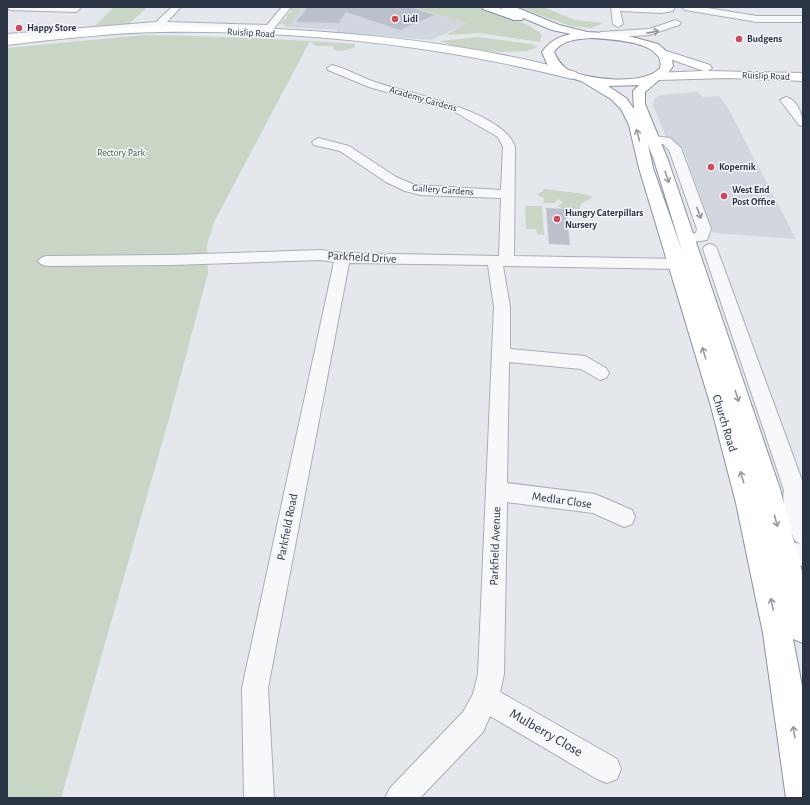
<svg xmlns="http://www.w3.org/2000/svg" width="810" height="805" font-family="'Alegreya Sans',sans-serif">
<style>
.built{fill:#d2d6de}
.green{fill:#c9d6c5}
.building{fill:#bbc0ca}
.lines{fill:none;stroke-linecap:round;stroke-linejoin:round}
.minor-casing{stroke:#a9aeb7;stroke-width:2}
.major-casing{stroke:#a3abb8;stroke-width:2}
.highway-casing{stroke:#8b94a3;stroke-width:2}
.minor{fill:#f7f8fa;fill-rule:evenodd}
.major{fill:#fff;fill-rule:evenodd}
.highway{fill:#fff;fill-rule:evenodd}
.oneway{stroke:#9196a0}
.oneway2{stroke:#959aa2}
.poi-dot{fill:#d1495b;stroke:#f4f6f9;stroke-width:1.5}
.labels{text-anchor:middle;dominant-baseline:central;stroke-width:3;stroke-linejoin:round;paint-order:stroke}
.far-poi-label{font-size:10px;font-weight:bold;fill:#2b3445;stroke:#f4f6f9;text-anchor:start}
.far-street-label{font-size:10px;fill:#2b3445;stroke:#f4f6f9}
.far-park-label{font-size:10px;fill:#3f6138;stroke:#f4f6f9}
.street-label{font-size:12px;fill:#2b3445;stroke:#f4f6f9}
.near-street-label{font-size:14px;fill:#2b3445;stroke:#f4f6f9}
</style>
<rect width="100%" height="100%" fill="#e4e7ec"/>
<path class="built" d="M298 7H412L468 23 431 40 337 32V30L284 27Z
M698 92 703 97 719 96 728 108 796 239 713 233 683 148 666 137 653 105 655 98 661 95Z"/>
<path class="green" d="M114 7H148L127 25 94 27Z
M292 7H303L298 12 299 13 295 15 291 25 279 24 287 18V14L292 12 290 9Z
M412 7H482L526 24 542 34 540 42 479 33 450 35 447 34 467 23Z
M517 7H543L575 20 603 23 592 28 571 26Z
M144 35C214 36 285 39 355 44V47C349 50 342 51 334 50L333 46H316L310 41 214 222 207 245 208 273 170 415 61 798H7V48Z
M478 37 531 44 538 47 527 51 498 52 460 48 440 41Z
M545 189 584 194 593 197 581 204 580 209H572L567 212 558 206 563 203 558 199 555 203H543L544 198 537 195Z
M525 206H542L544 235 537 234 536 229H526Z"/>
<path class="building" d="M308 7H409L434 15 400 30 346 12 338 23 296 22Z
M546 208 566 209 570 245 549 244Z"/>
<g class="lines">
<defs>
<path id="minor" d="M7 7H78L80 9 76 12 10 10Z
M172 7H181L167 22 267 25 282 7H291L273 30 270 31 159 27 7 40V34L156 22Z
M611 7H675L673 11 661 13 620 11 623 24 618 27 613 24Z
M681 7H701L757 16H803V22H757L685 10Z
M676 20 681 23 679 25 649 35 601 38 596 35 601 32 649 29Z
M332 65C348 69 362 78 378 83 410 94 504 111 515 147L514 256 678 259 683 261 686 264 683 267 678 269 503 266 510 307V349L585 356 606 368 609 373 606 378 600 380 581 369 509 362 507 483 595 494 632 510 635 517 632 524 624 527 593 513 507 502 504 674 500 692 617 759 621 769 617 779 607 783 597 779 490 716 483 732 420 798H385L390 788 463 712 473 694 478 674 494 307 488 265 349 263 268 688 274 798H244L242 688 334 262 321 260 171 265 46 266 41 264 38 261 41 258 46 256 171 255 321 250 342 253 499 256 501 198 421 195 405 191 386 182 340 151 314 145 312 142 318 138 349 146 396 177 415 185 501 190 503 147 498 137 453 111 369 87 328 70 327 68Z
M786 97C798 100 803 116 803 126L799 125 780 100Z
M654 136 670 138 681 148 711 229 707 240 686 243 681 242 679 239 681 236 696 233 697 229 669 150 663 144 650 143 648 140 650 137Z
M710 244 715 246 717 249 803 483V566L777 560 774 552 777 544 785 541 801 544 795 541C788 526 781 507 784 490L703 249 705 246Z"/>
<path id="major" d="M161 26C298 27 444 36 576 72L578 75 572 79C439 45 298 30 161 32 109 33 58 39 7 45V39L103 29Z
M660 49 710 65 712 68 708 71 803 73V81L728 78 658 80 654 79 652 76 654 73 704 71 656 54 654 52 656 50Z"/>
<path id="highway" d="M482 7H497L502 9 501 7H515L559 25 587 32 621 34 658 44 665 50 672 59 673 66 666 76 659 80 645 92V104L668 160 780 489 803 575V643L793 639 803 691V798H786L763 633 736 503 710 403 639 168 629 125 621 109 611 99 581 81 559 74 548 66 542 52C550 41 558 37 571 34L552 30 523 18 522 20H514L483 9ZM591 38C608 39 667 41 660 68 645 86 586 80 567 69 560 64 557 59 554 52 562 40 577 39 591 38ZM639 85 633 91 634 109 626 98 608 86ZM648 145 654 160 682 251 653 168Z"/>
</defs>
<use href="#minor" class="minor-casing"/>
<use href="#major" class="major-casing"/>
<use href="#highway" class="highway-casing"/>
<use href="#minor" class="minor"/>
<use href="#major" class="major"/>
<use href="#highway" class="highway"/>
</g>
<defs><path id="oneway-shaft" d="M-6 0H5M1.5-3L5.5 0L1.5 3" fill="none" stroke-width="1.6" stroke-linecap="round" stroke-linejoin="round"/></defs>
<g class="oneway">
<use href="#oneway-shaft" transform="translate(653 32) rotate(-11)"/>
<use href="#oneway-shaft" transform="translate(699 213) rotate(69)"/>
</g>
<g class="oneway2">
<use href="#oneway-shaft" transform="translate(638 135) rotate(-104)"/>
<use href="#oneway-shaft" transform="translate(667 177) rotate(72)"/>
<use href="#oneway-shaft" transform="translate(704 353) rotate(-107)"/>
<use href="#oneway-shaft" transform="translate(737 396) rotate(72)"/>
<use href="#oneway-shaft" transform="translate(742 477) rotate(-107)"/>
<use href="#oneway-shaft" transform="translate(776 521) rotate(75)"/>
<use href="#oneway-shaft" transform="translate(772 604) rotate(-102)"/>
<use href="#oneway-shaft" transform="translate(794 732) rotate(-99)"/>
</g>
<g class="poi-dot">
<circle cx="395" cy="19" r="4"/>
<circle cx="19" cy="28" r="4"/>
<circle cx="739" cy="39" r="4"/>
<circle cx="711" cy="167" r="4"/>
<circle cx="724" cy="196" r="4"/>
<circle cx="557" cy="219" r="4"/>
</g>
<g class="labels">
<g class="far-poi-label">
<text x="403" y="19">Lidl</text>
<text x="27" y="28">Happy Store</text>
<text x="747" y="39">Budgens</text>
<text x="719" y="167">Kopernik</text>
<text x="732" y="190">West End<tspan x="732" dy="12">Post Office</tspan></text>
<text x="565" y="213">Hungry Caterpillars<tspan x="565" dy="12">Nursery</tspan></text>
</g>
<g class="far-street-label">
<text transform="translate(251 33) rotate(3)">Ruislip Road</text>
<text transform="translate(766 76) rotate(2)">Ruislip Road</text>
<text transform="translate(423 99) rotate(16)">Academy Gardens</text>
<text transform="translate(443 190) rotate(4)">Gallery Gardens</text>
</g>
<g class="far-park-label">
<text x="121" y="153">Rectory Park</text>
</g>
<g class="street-label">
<text transform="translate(362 257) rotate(3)">Parkfield Drive</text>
<text transform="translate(725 423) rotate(73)">Church Road</text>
<text transform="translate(562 500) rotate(8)">Medlar Close</text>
<text transform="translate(287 527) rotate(-79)">Parkfield Road</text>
<text transform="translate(495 546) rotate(-88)">Parkfield Avenue</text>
</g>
<g class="near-street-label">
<text transform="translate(546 733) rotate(30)">Mulberry Close</text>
</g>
</g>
<rect width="810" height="805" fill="none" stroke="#2b3445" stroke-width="16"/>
</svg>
